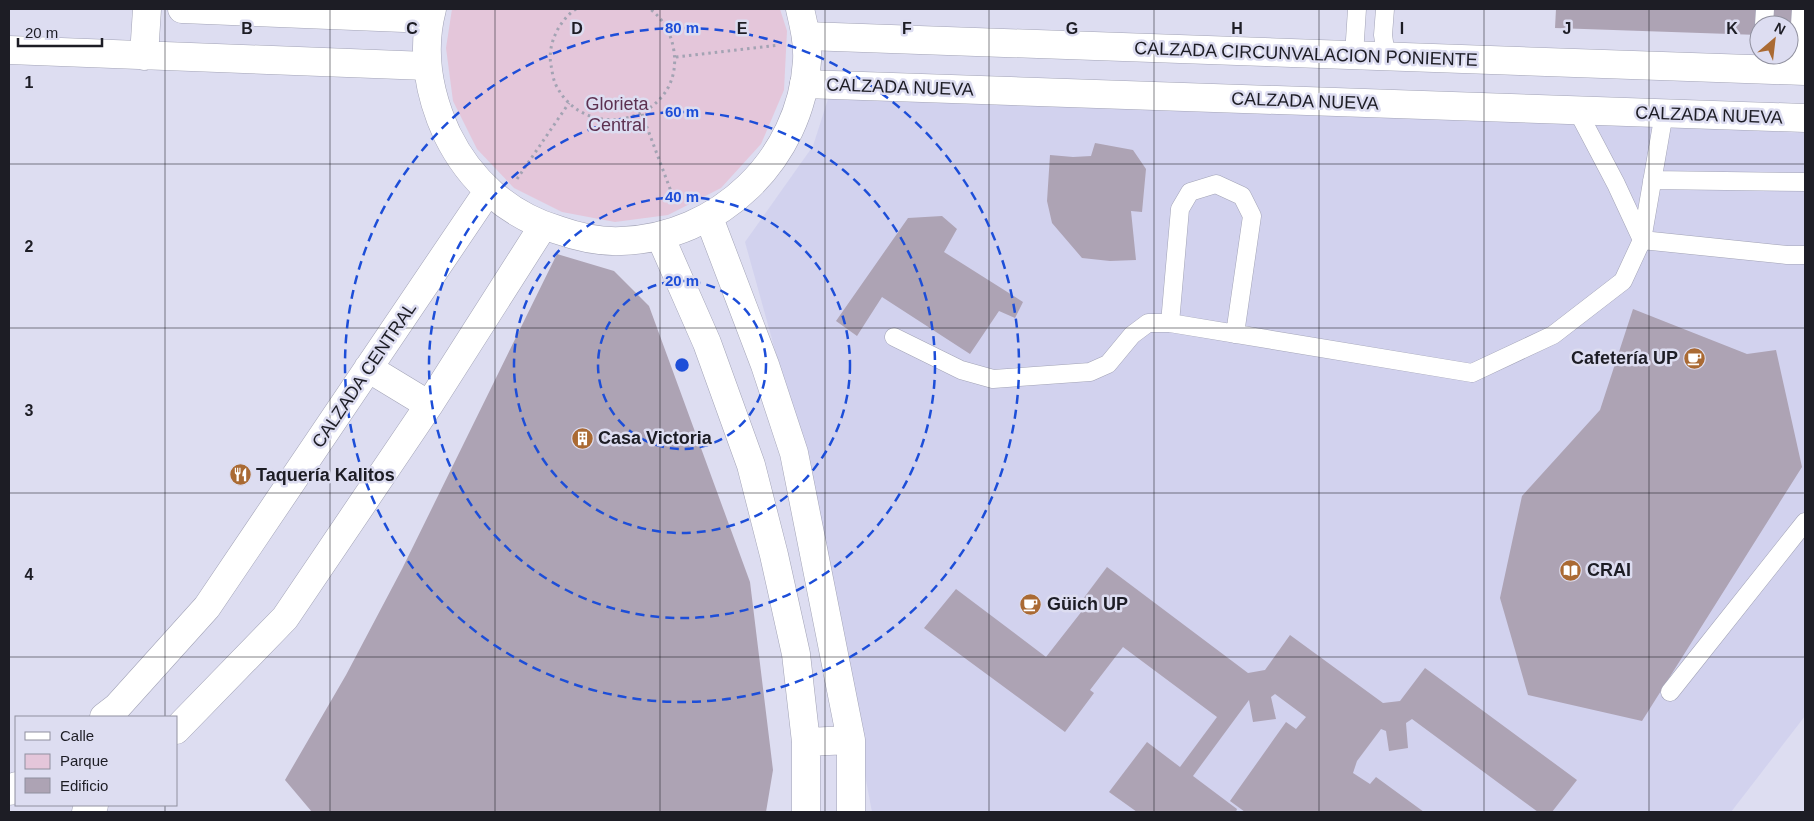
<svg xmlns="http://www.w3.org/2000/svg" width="1814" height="821" font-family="Arial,sans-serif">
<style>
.built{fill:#d2d2ee}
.green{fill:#e4c6da}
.building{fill:#ada3b4}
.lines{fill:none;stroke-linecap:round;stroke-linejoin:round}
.lane-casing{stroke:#a2a3b6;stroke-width:19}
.street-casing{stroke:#a2a3b6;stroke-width:29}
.secondary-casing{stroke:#a2a3b6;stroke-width:29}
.path{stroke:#a3a3b3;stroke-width:3;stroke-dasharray:2.5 4;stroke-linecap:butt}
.lane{stroke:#fff;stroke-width:18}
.street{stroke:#fff;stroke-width:28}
.secondary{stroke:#fff;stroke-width:28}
.grid{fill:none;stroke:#1d1d25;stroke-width:1;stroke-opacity:0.55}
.ring{fill:none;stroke:#1d4ed8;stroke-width:2.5;stroke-dasharray:9 6}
.labels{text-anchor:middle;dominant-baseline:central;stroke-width:5;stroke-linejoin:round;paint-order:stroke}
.street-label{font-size:18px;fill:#1d1d25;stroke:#ddddf1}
.park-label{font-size:18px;fill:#5d3151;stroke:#ddddf1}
.poi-label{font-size:18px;font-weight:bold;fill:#1d1d25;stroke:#ddddf1;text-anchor:start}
.grid-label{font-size:16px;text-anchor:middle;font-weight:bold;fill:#1d1d25;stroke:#ddddf1;stroke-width:5;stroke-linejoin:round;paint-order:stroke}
.centre{fill:#1d4ed8;stroke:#ddddf1;stroke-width:2.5}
.ring-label{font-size:15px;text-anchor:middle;font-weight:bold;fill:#1d4ed8;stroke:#ddddf1;stroke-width:5;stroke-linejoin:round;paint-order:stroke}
</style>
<rect width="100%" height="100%" fill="#ddddf1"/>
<path class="built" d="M828 99 1660 126 1805 133V716L1731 812H872L803 451 745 242 813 146Z"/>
<path class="green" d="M452 9H780L787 31 784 90 761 144 721 188 668 215 615 222 562 212 514 188 477 149 453 101 446 48Z"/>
<path class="building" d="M1556 9H1805V36L1789 35V25H1759V35L1555 28Z
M1095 143 1133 150 1146 169 1142 212 1131 211 1136 260 1110 261 1082 258 1052 223 1047 201 1050 155 1073 157 1091 156Z
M942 216 957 229 944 252 1023 302 1015 318 999 311 970 354 882 297 857 336 836 321 908 218Z
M557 254 614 271 649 306 750 582 773 770 766 812H312L285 780 346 675 402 569Z
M1633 309 1747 354 1776 350 1802 467 1642 721 1528 695 1500 598 1522 496 1600 410Z
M1107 567 1248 673 1265 670 1290 635 1383 703 1400 701 1425 668 1577 780 1552 812H1538L1412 719 1406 723 1408 748 1389 751 1386 731 1381 729 1357 761 1353 773 1370 784 1376 777 1424 812H1245L1230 801 1286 722 1296 729 1306 717 1275 694 1271 697 1276 719 1253 722 1249 700 1193 776 1237 809 1236 812H1137L1109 792 1147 742 1180 767 1217 717 1123 647 1090 690 1094 693 1065 732 924 628 956 589 1046 657 1082 611 1077 607Z"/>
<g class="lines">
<defs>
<path id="lane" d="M1385 9 1383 35 1386 56
M1764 25 1765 9
M1354 55 1357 9
M1797 71 1801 9
M1577 110 1616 184 1642 240
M1652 180 1805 182
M1642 240 1787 255H1805
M1170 323 1180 209 1190 192 1216 184 1242 196 1252 216 1235 334
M894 337 961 370 993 379 1090 372 1108 364 1132 335 1148 323H1170L1472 373 1553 335 1623 281 1642 240 1664 113
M1670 692 1805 522"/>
<path id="street" d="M182 9 429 19
M806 36 1805 71
M9 50 427 66
M144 56 147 9
M804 84 1805 118
M709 218 765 365 794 453 851 740V812
M660 236 707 343 751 465 774 555 796 654 806 742V812
M806 742 851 740"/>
<path id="secondary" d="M432 9C421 51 429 95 447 134 470 181 508 215 558 230 578 237 600 242 621 241 719 238 801 159 807 61 808 43 804 26 800 9
M368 368 429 405
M104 717 117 707 207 607 488 191
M176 730 285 618 429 405 543 226
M9 791 16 786
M86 812 94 805"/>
</defs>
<use href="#lane" class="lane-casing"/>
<use href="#street" class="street-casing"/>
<use href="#secondary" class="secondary-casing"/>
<path class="path" d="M576 9C559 20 547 45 551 65 552 71 553 78 555 83 585 149 689 119 673 46 670 31 662 18 650 9
M676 57 779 45
M642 114 675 202
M517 179 569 103"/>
<use href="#lane" class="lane"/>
<use href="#street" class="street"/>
<use href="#secondary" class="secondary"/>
</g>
<path class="grid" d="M165 9V717M330 9V812M495 9V812M660 9V812M825 9V812M989 9V812M1154 9V812M1319 9V812M1484 9V812M1649 9V812M9 164H1805M9 328H1805M9 493H1805M9 657H1805M165 805V812"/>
<g class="ring">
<circle cx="682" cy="365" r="84"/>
<circle cx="682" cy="365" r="168"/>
<circle cx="682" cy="365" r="253"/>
<circle cx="682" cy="365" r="337"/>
</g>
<defs>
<symbol id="cafe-disc" viewBox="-11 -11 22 22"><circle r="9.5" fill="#aa6a33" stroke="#ddddf1"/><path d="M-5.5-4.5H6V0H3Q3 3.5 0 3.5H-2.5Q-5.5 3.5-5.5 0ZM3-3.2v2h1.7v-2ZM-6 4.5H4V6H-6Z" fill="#fff"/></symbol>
<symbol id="building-disc" viewBox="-11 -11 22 22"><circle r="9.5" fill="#aa6a33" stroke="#ddddf1"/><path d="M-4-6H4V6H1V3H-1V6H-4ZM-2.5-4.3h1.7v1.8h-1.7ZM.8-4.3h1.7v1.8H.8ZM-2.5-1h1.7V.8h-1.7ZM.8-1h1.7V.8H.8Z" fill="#fff"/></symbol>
<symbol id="restaurant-disc" viewBox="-11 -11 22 22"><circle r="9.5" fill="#aa6a33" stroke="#ddddf1"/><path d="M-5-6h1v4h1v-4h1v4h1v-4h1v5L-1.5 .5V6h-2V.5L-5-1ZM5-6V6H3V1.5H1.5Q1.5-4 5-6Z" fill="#fff"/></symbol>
<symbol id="library-disc" viewBox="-11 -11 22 22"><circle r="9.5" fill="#aa6a33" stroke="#ddddf1"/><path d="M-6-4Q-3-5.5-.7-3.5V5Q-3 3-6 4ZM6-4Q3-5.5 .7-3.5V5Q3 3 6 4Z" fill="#fff"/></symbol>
</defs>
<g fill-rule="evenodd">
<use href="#cafe-disc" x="1682" y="346" width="25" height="25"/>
<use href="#building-disc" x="570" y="426" width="25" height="25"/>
<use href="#restaurant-disc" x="228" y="462" width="25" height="25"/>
<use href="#library-disc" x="1558" y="558" width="25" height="25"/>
<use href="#cafe-disc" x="1018" y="592" width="25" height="25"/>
</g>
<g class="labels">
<g class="street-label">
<text transform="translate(1306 54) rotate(2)">CALZADA CIRCUNVALACION PONIENTE</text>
<text transform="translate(900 87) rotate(2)">CALZADA NUEVA</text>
<text transform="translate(1305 101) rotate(2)">CALZADA NUEVA</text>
<text transform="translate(1709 115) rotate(2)">CALZADA NUEVA</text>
<text transform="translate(364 375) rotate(-56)">CALZADA CENTRAL</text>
</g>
<g class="park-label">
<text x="617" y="104">Glorieta<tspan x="617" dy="21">Central</tspan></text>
</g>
<g class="poi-label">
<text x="1678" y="358" text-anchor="end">Cafetería UP</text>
<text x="598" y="438">Casa Victoria</text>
<text x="256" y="475">Taquería Kalitos</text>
<text x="1587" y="570">CRAI</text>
<text x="1047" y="604">Güich UP</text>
</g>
</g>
<g class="grid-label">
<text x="247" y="34">B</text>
<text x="412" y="34">C</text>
<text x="577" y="34">D</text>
<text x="742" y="34">E</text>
<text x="907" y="34">F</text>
<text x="1072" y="34">G</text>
<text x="1237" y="34">H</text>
<text x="1402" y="34">I</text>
<text x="1567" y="34">J</text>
<text x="1732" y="34">K</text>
<text x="29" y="88">1</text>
<text x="29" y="252">2</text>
<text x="29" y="416">3</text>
<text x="29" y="580">4</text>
</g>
<circle cx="682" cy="365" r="8" class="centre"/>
<g class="ring-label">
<text x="682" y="33">80 m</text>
<text x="682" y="117">60 m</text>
<text x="682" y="202">40 m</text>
<text x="682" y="286">20 m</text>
</g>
<rect width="1814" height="821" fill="none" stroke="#1d1d25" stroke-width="20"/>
<rect x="15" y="716" width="162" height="90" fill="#ddddf1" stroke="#90909f"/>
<rect x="25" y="732" width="25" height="8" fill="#ffffff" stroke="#90909f"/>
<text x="60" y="741" font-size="15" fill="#1d1d25">Calle</text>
<rect x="25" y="754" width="25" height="15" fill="#e4c6da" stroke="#90909f"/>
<text x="60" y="766" font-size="15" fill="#1d1d25">Parque</text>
<rect x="25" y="778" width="25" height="15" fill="#ada3b4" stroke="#90909f"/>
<text x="60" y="791" font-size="15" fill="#1d1d25">Edificio</text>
<g transform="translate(1774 40) rotate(28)"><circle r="24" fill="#ddddf1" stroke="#90909f"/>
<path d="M0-4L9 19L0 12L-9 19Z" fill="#aa6a33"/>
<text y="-8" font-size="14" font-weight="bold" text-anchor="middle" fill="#1d1d25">N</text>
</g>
<path d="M18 38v8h84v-8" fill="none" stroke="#1d1d25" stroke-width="2.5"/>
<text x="25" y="38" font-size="15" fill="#1d1d25" stroke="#ddddf1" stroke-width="4" paint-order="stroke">20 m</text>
</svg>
